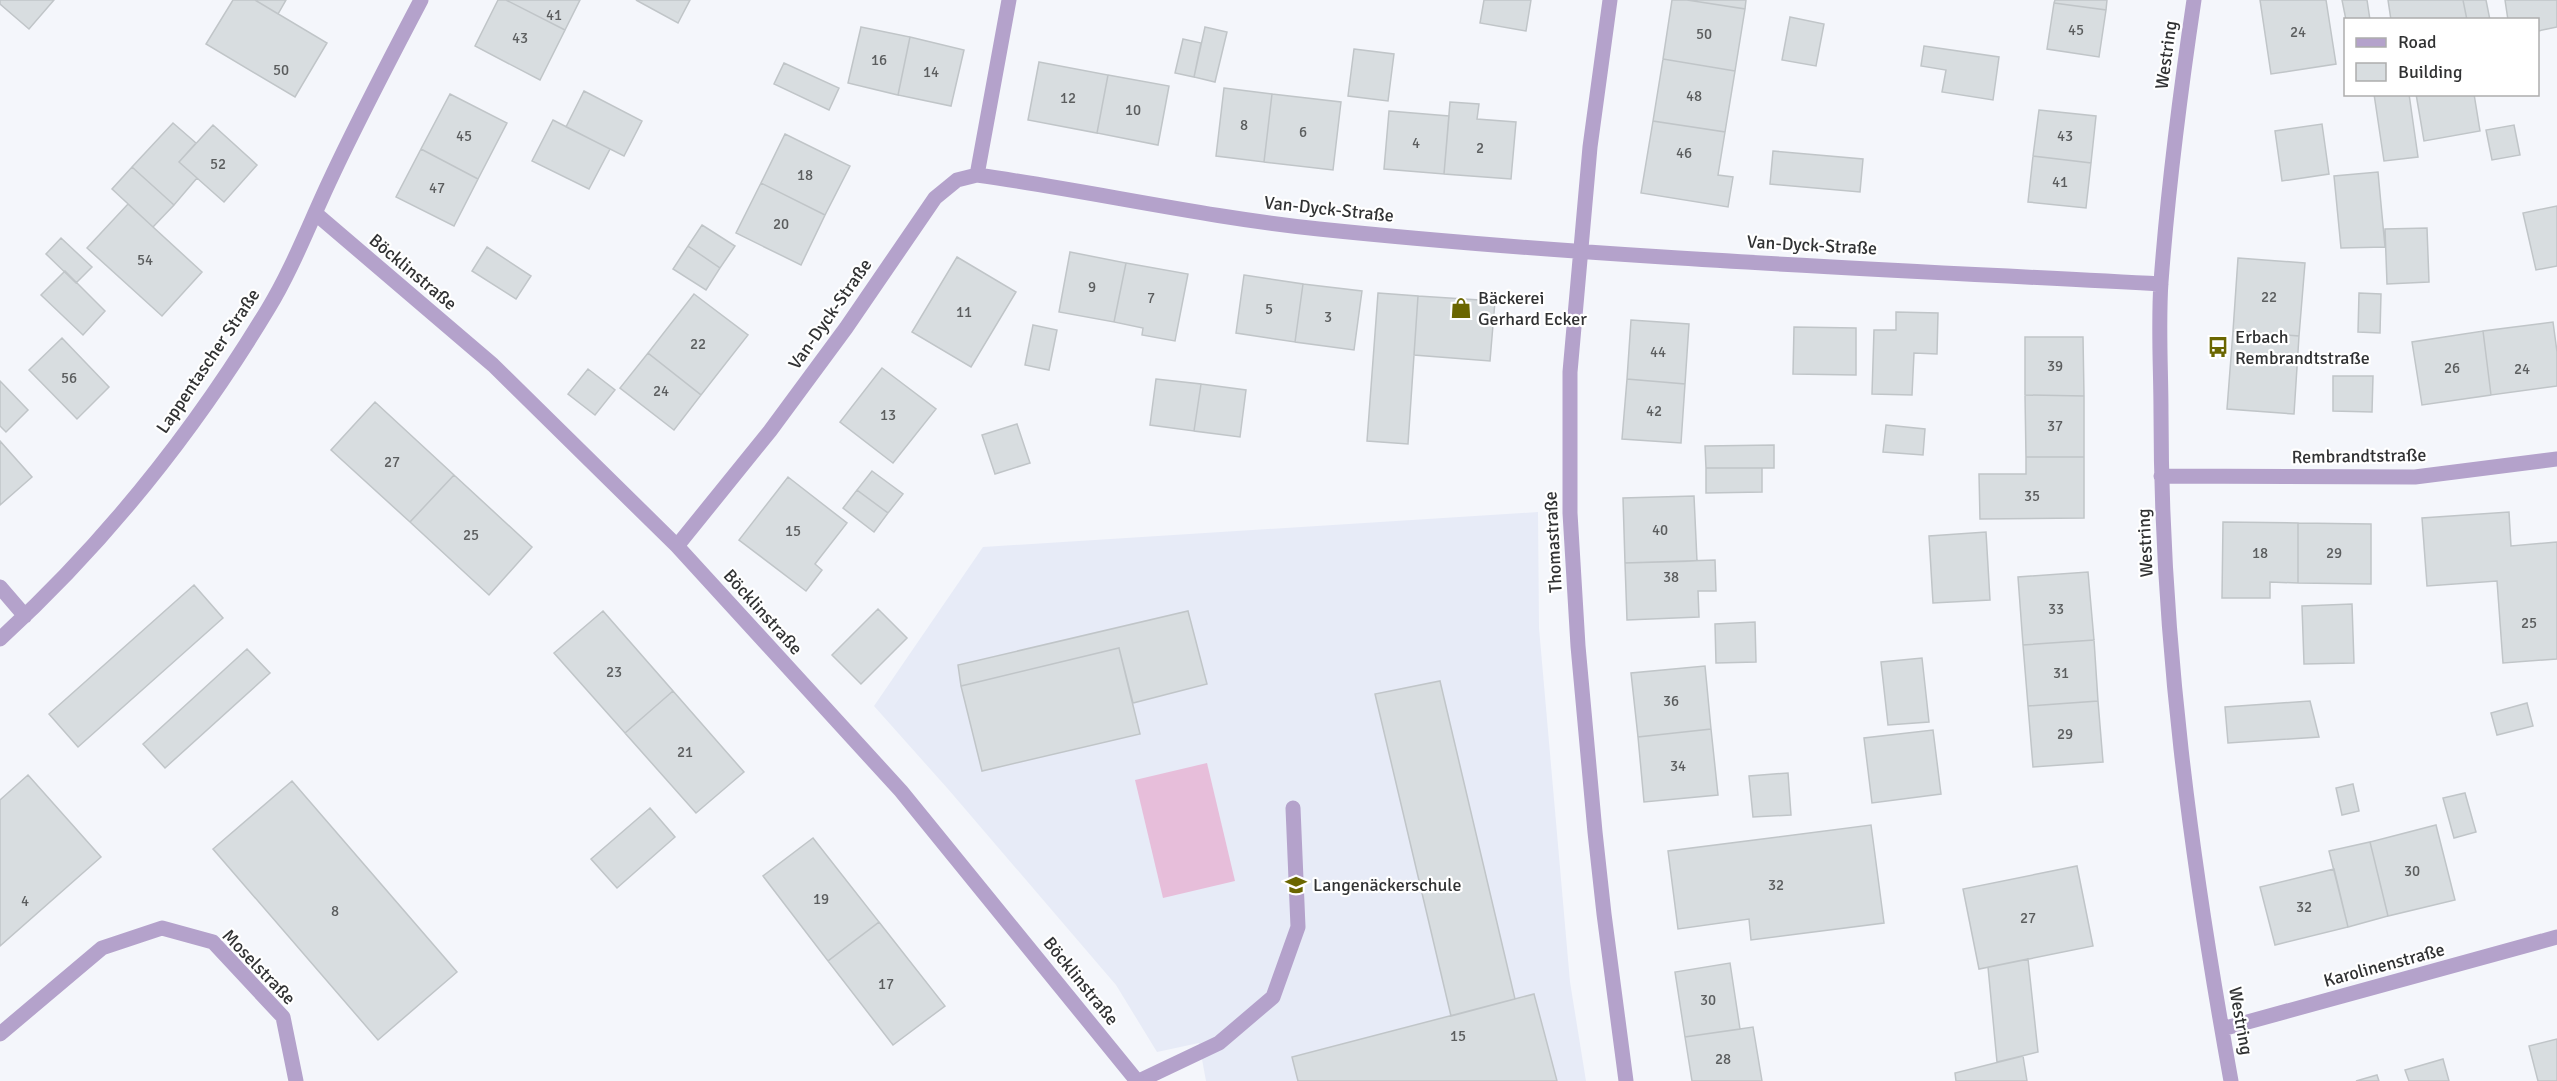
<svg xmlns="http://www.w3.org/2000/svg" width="2557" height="1081" font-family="Signika,sans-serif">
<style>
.built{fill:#e7ebf7}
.pitch{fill:#e7beda}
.building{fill:#d8dde0;stroke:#c0c5c8;stroke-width:1.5}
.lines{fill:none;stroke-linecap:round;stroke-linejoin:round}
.lane{stroke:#b4a2cb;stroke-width:15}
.street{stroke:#b4a2cb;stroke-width:15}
.labels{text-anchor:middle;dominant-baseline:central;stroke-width:4.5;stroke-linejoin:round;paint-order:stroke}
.number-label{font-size:15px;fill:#5b5d5e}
.street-label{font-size:18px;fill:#313233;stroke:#fff}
.poi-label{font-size:18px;fill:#313233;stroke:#fff;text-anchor:start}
</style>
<rect width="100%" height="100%" fill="#f4f6fb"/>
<path class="built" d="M1538 512 1539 628 1570 982 1586 1081H1206L1199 1043 1157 1052 1116 985 948 789 874 706 983 547Z"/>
<path class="pitch" d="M1207 763 1235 881 1163 898 1135 780Z"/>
<path class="building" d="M0 0H54L29 29 0 4Z
M233 0H255L327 43 295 97 206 44Z
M255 0H286L278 14Z
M498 0H506L565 30 540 80 475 46Z
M506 0H580L565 30Z
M636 0H690L678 23Z
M1484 0H1531L1526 31 1480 23Z
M1672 0H1687L1745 9 1735 71 1663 59Z
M1687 0H1746L1745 9Z
M2055 0H2107L2106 10 2054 3Z
M2260 0H2326L2336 64 2271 74Z
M2342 0H2367L2370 20H2346Z
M2388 0H2463L2467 20H2391Z
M2463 0H2486L2490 20H2467Z
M2505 0H2557V27L2538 31V20H2508Z
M2054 3 2106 10 2099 57 2047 49Z
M1790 17 1824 24 1816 66 1782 60Z
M861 27 910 37 898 95 848 83Z
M1205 27 1227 32 1215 82 1194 77Z
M910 37 964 50 951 106 898 95Z
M1183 39 1201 43 1194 77 1175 73Z
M1924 46 1999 57 1993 100 1942 92 1946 70 1921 66Z
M1354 49 1394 54 1388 101 1348 96Z
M1663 59 1735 71 1725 132 1653 121Z
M1039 62 1108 75 1097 133 1028 120Z
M784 63 839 88 829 110 774 84Z
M1108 75 1169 86 1158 145 1097 133Z
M1224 88 1272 94 1264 162 1216 156Z
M584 91 642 121 624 156 566 127Z
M450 94 507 123 478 179 421 149Z
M1272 94 1341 102 1333 170 1264 162Z
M2374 94H2409L2418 157 2384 161Z
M2416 94H2474L2480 131 2424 141Z
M1450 102 1479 104 1477 119 1516 122 1511 179 1444 174Z
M2039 110 2096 116 2091 163 2033 156Z
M1389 111 1449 116 1444 174 1384 169Z
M553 120 610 149 589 189 532 161Z
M1653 121 1725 132 1718 175 1733 177 1728 207 1641 193Z
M173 123 196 143 179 162 197 178 174 205 132 167Z
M2322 124 2329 174 2282 181 2275 131Z
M213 125 257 165 224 202 179 162Z
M2514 125 2520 155 2492 160 2486 130Z
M785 134 850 166 825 215 761 183Z
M421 149 478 179 454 226 396 197Z
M1773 151 1863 159 1860 192 1770 184Z
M2033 156 2091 163 2086 208 2028 202Z
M132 167 174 205 153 227 112 189Z
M2378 172 2385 247 2341 248 2334 176Z
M761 183 825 215 801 265 736 233Z
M128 204 202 272 162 316 87 248Z
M2557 206V266L2536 270 2523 213Z
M702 225 735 246 720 268 688 246Z
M2427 228 2429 282 2387 284 2385 229Z
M61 238 92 267 76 283 46 254Z
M688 246 720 268 706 290 673 269Z
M487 247 531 276 516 299 472 271Z
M1070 252 1126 263 1114 322 1059 312Z
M957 257 1016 292 971 367 912 332Z
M2238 258 2305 263 2299 336 2233 331Z
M1126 263 1188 274 1175 341 1142 335 1143 328 1114 322Z
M65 271 105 311 83 335 41 295Z
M1244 275 1303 284 1295 342 1236 333Z
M1303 284 1362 291 1354 350 1295 342Z
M1378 293 1418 296 1408 444 1367 441Z
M2359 293 2381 294 2380 333 2358 332Z
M694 294 748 335 701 395 648 353Z
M1418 296 1495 301 1490 361 1414 355Z
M1896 312 1938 313 1937 354 1914 353 1912 395 1872 394 1874 330H1896Z
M1631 320 1689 324 1685 384 1627 379Z
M2553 322 2557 352V386L2491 395 2483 331Z
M1033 325 1057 330 1049 370 1025 365Z
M1794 327 1856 328V375L1793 374Z
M2233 331 2299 336 2294 414 2227 409Z
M2483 331 2491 395 2422 405 2412 342Z
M2025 337H2083L2084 396 2025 395Z
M62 338 109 387 77 419 29 370Z
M648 353 701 395 674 430 620 388Z
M882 368 936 409 893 463 840 422Z
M588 369 615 390 595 415 568 394Z
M2333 376H2373L2372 412 2333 411Z
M1156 379 1201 384 1194 431 1150 425Z
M1627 379 1685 384 1681 443 1622 439Z
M0 381 28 410 6 432 0 426Z
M1201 384 1246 390 1240 437 1194 431Z
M2025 395 2084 396V457H2026Z
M375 402 454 475 410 522 331 450Z
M1017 424 1030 463 995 474 982 435Z
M1886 425 1925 429 1923 455 1883 452Z
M0 441 32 477 0 505Z
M1774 445V468H1706L1705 446Z
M2026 457H2084V518L1980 519 1979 474H2026Z
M1706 468H1762V492L1706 493Z
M872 471 903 494 888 513 857 490Z
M454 475 532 547 489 595 410 522Z
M788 477 847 523 815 564 822 570 806 591 739 540Z
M857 490 888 513 874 532 843 508Z
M1694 496 1697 561 1625 563 1623 498Z
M2509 512 2511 546 2557 542V659L2503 663 2497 581 2427 586 2422 518Z
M2223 522 2298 523V583L2270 582V598H2222Z
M2298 523 2371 524V584L2298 583Z
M1986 532 1990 600 1933 603 1929 536Z
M1715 560 1716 591H1698L1699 617 1627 620 1625 563Z
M2088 572 2094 640 2023 645 2018 577Z
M194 585 223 618 78 747 49 714Z
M2352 604 2354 663 2304 664 2302 606Z
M878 609 907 638 861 684 832 655Z
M603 611 673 691 625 733 554 653Z
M1188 611 1207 684 1133 703 1119 648 961 686 958 665Z
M1755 622 1756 662 1716 663 1715 624Z
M2094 640 2098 701 2028 706 2023 645Z
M1119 648 1140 734 982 771 961 686Z
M247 649 270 673 165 768 143 744Z
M1922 658 1929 722 1888 725 1881 662Z
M1705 666 1711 729 1638 737 1631 673Z
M1440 681 1515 999 1451 1016 1375 694Z
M673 691 744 772 696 813 625 733Z
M2098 701 2103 762 2033 767 2028 706Z
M2310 701 2319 737 2228 743 2225 707Z
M2527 703 2533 726 2497 735 2491 713Z
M1711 729 1718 795 1644 802 1638 737Z
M1933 730 1941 794 1872 803 1864 738Z
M1788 773 1791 815 1753 817 1749 776Z
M28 775 101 857 0 946V800Z
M292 781 457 972 378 1040 213 849Z
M2353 784 2359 811 2342 815 2336 788Z
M2465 793 2476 832 2454 838 2443 798Z
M650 808 675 837 617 888 591 859Z
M1871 825 1884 923 1751 940 1749 919 1678 929 1668 851Z
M2436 825 2455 900 2388 916 2370 842Z
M813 838 879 922 828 961 763 876Z
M2370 842 2388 916 2348 927 2329 851Z
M2077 866 2093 946 1979 969 1963 889Z
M2334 869 2348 927 2275 945 2260 887Z
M879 922 945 1006 893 1045 828 961Z
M2028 959 2038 1052 1997 1062 1988 967Z
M1730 963 1740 1029 1685 1037 1675 972Z
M1534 994 1557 1081H1298L1292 1057Z
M1753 1027 1762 1081H1692L1685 1037Z
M2557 1039V1081H2538L2529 1046Z
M2023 1056 2027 1081H1956L1955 1073Z
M2443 1059 2449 1081H2409L2405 1070Z
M2377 1075 2379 1081H2356Z"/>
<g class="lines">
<path class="lane" d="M1139 1081 1219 1043 1273 997 1298 927 1293 808"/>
<path class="street" d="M1610 0 1590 147 1570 372V513L1578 646 1595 832 1604 914 1626 1081
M2194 0C2180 94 2168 188 2161 282 2158 326 2161 370 2161 413 2161 639 2191 860 2231 1081
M977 175 1009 0
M315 213 493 365 677 546 901 791 1137 1081
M2161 476 2415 477 2557 459
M677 546 770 431 846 328 935 198 957 180 977 175C1091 191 1204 217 1319 229 1599 258 1880 269 2161 284
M0 587 25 616
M0 639C105 543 195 430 268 309 292 270 311 220 331 178 359 118 390 59 421 0
M2222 1029 2557 937
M0 1034 102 948 162 928 213 942 283 1017 296 1081"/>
</g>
<defs>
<symbol id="shop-bare" viewBox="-9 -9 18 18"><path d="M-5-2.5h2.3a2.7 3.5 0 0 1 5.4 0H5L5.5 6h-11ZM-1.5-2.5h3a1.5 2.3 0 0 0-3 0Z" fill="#6a6600" stroke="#fff" stroke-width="2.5" paint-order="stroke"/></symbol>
<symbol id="bus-bare" viewBox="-9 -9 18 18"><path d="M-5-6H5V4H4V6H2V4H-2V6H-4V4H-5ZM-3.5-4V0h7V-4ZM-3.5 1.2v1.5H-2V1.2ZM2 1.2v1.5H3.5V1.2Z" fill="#6a6600" stroke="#fff" stroke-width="2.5" paint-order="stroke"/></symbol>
<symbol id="school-bare" viewBox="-9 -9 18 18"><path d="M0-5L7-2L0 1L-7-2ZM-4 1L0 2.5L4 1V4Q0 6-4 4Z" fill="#6a6600" stroke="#fff" stroke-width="2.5" paint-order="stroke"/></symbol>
</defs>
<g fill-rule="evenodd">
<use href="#shop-bare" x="1446" y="293" width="30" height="30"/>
<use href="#bus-bare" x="2203" y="332" width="30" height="30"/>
<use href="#school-bare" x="1281" y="870" width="30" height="30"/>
</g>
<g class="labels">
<g class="number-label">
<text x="554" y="15">41</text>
<text x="2076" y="30">45</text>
<text x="2298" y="32">24</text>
<text x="1704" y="34">50</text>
<text x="520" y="38">43</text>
<text x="879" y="60">16</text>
<text x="281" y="70">50</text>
<text x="931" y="72">14</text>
<text x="1694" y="96">48</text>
<text x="1068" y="98">12</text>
<text x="1133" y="110">10</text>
<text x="1244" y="125">8</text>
<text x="1303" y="132">6</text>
<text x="464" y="136">45</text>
<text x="2065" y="136">43</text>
<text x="1416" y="143">4</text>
<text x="1480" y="148">2</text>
<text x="1684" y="153">46</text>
<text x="218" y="164">52</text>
<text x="805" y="175">18</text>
<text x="2060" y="182">41</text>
<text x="437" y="188">47</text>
<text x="781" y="224">20</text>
<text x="145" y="260">54</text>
<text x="1092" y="287">9</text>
<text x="2269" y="297">22</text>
<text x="1151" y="298">7</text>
<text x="1269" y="309">5</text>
<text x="964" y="312">11</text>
<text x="1328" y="317">3</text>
<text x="698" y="344">22</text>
<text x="1658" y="352">44</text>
<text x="2055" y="366">39</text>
<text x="2452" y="368">26</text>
<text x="2522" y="369">24</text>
<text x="69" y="378">56</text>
<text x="661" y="391">24</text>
<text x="1654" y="411">42</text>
<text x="888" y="415">13</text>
<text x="2055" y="426">37</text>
<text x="392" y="462">27</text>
<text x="2032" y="496">35</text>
<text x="1660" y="530">40</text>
<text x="793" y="531">15</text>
<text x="471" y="535">25</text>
<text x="2260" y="553">18</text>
<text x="2334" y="553">29</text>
<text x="1671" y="577">38</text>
<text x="2056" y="609">33</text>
<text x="2529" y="623">25</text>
<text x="614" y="672">23</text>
<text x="2061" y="673">31</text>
<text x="1671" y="701">36</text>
<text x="2065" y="734">29</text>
<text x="685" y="752">21</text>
<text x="1678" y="766">34</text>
<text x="2412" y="871">30</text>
<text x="1776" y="885">32</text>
<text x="821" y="899">19</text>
<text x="25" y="901">4</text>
<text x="2304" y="907">32</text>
<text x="335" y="911">8</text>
<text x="2028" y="918">27</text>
<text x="886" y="984">17</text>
<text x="1708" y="1000">30</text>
<text x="1458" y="1036">15</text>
<text x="1723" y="1059">28</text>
</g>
<g class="street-label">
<text transform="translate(2166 55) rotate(-82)">Westring</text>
<text transform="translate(1329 209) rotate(6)">Van-Dyck-Straße</text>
<text transform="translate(1812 245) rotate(3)">Van-Dyck-Straße</text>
<text transform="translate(413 272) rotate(40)">Böcklinstraße</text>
<text transform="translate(830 314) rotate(-55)">Van-Dyck-Straße</text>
<text transform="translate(208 361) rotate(-56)">Lappentascher Straße</text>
<text transform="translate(2359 456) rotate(-1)">Rembrandtstraße</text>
<text transform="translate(1553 542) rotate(-93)">Thomastraße</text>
<text transform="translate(2145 543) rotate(-93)">Westring</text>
<text transform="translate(763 612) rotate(48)">Böcklinstraße</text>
<text transform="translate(2384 965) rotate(-15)">Karolinenstraße</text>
<text transform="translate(259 967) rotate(46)">Moselstraße</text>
<text transform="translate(1081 981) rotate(51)">Böcklinstraße</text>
<text transform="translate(2241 1021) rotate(80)">Westring</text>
</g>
<g class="poi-label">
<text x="1478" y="298">Bäckerei<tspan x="1478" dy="21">Gerhard Ecker</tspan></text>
<text x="2235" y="337">Erbach<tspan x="2235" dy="21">Rembrandtstraße</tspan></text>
<text x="1313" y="885">Langenäckerschule</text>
</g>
</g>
<rect x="2344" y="18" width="195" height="78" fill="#ffffff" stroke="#adadad" stroke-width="1.5"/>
<rect x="2356" y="38" width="30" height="9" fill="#b4a2cb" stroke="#adadad" stroke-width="1.5"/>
<text x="2398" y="48" font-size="18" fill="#313233">Road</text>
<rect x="2356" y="63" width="30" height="18" fill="#d8dde0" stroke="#adadad" stroke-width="1.5"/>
<text x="2398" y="78" font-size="18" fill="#313233">Building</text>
</svg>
